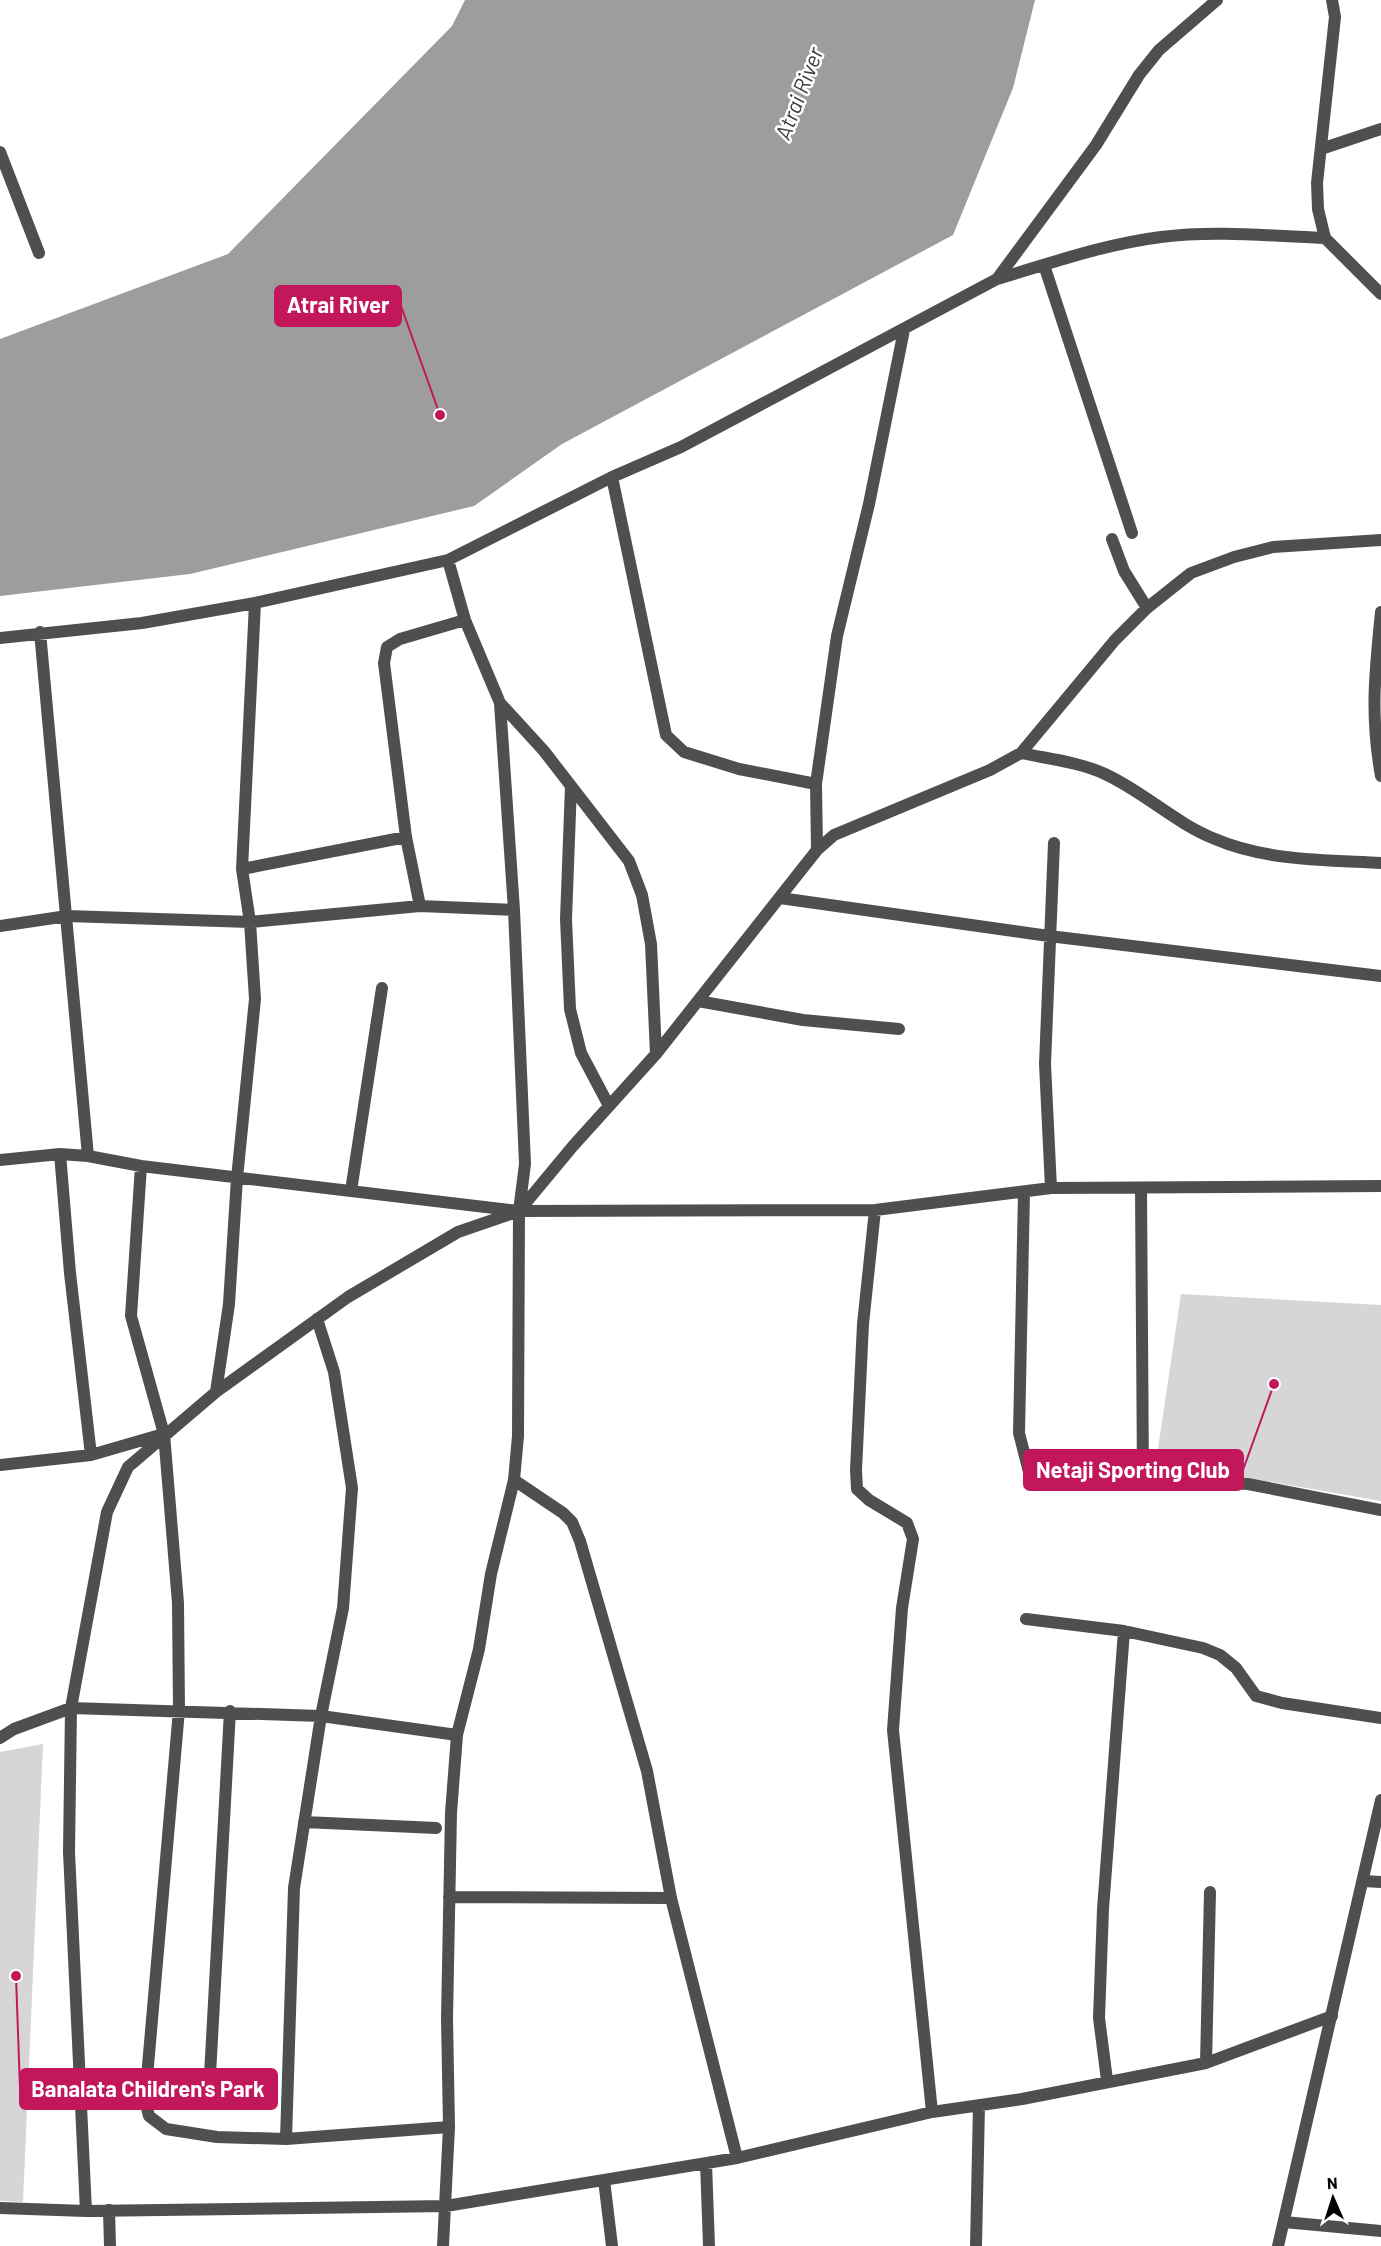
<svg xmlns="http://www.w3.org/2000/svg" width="1381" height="2246" font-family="Barlow,sans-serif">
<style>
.green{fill:#d6d6d6}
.water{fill:#9d9d9d}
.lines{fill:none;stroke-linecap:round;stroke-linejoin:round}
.minor{stroke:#4f4f4f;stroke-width:12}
.tertiary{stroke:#4f4f4f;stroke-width:12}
.labels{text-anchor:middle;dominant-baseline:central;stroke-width:5;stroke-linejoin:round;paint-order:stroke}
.water-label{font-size:22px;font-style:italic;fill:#3e3e3e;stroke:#fff}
.leader{fill:none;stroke:#c2185b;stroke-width:2}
.callout-dot{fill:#c2185b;stroke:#fff;stroke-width:2}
.callout{fill:#c2185b;stroke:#c2185b;stroke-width:2}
.callout-label{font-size:22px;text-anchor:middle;font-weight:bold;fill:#fff}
</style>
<rect width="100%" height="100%" fill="#fff"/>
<path class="green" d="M1181 1294 1381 1305V1501L1156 1462Z
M43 1744 23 2202 0 2201V1752Z"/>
<path class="water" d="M465 0H1035L1013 88 953 235 562 444 474 506 190 574 0 596V339L228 254 452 26Z"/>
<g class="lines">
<path class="minor" d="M1332 0 1335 17 1317 183 1318 209 1325 238 1381 294
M1321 149 1381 129
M0 152 39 253
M1044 265 1132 533
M997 279C1051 263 1105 244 1161 237 1214 230 1272 236 1325 238
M612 477 666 735 684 752 739 769 816 784
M1112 539 1124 571 1147 608
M448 560 465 620 500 703 544 751 629 861 642 895 651 944 656 1054
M1381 612C1375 672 1370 715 1381 776
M40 632 88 1156
M0 638 142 623 255 603 448 560 612 477 681 447 997 279 1096 145 1139 75 1159 50 1217 0
M1021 753C1049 759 1079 762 1105 774 1144 792 1175 823 1215 839 1266 861 1327 860 1381 863
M571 786 566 919 570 1009 581 1053 609 1106
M817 850 816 784 837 636 869 504 904 330
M242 869 406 837
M780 898 1049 936 1381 976
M420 906 406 837 384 663 387 647 400 639 465 620
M0 926 67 916 250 922 420 906 514 910
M698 1001 803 1020 899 1029
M60 1154 70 1273 91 1455
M0 1160 60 1154 88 1156 141 1166 519 1211 875 1210 1051 1188 1381 1186
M141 1166 131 1316 164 1434 178 1603 179 1710 145 2100 149 2116 166 2129 217 2137 286 2139 449 2127
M1051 1188 1045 1064 1054 843
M1141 1188 1143 1478
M351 1191 382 988
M1024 1192 1019 1433 1029 1472 1248 1484 1381 1510
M875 1210 863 1324 856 1470 857 1489 869 1500 907 1523 913 1539 902 1608 893 1730 932 2112
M216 1392 229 1304 237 1178 255 999 250 922 242 869 255 603
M0 1465 91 1455 160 1435
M514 1480 563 1513 572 1522 580 1541 647 1771 671 1898 737 2158
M1026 1619 1124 1631 1203 1648 1220 1655 1236 1668 1256 1696 1282 1703 1381 1718
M0 1738 14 1729 71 1708 321 1716 457 1735
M304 1822 436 1828
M1363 1881 1381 1882
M449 1897 671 1898
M1206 2063 1210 1892
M210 2075 230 1711
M1107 2080 1099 2018 1103 1909 1124 1631
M286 2139 294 1888 321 1716 343 1608 352 1488 334 1372 317 1319
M706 2163 709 2246
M604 2180 612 2246
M0 2208 86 2211 446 2206 737 2158 932 2112 1022 2099 1206 2063 1332 2016
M109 2210 110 2246
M86 2211 69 1852 71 1708 107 1512 128 1467 216 1392 348 1297 458 1232 519 1211 573 1146 656 1054 817 850 834 835 990 770 1021 753 1115 640 1147 608 1191 573 1234 557 1273 547 1381 540
M1284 2222 1381 2231
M443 2246 449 2127 447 2018 451 1813 457 1735 479 1649 491 1574 514 1480 518 1436 519 1211 525 1164 514 910 500 703
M976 2246 979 2105"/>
<path class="tertiary" d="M1278 2246 1381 1800"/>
</g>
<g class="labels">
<g class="water-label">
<text transform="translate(798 93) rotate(-69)">Atrai River</text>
</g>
</g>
<path class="leader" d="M440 415L401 306M1274 1384L1243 1470M16 1976L20 2089"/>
<g class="callout-dot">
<circle cx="440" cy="415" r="6"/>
<circle cx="1274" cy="1384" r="6"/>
<circle cx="16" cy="1976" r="6"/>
</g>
<g class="callout">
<rect x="275" y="286" width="126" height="40" rx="6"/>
<rect x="1024" y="1450" width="219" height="40" rx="6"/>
<rect x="20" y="2069" width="257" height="40" rx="6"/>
</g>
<g class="callout-label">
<text x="338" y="313">Atrai River</text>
<text x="1133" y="1478">Netaji Sporting Club</text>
<text x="148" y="2097">Banalata Children's Park</text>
</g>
<g transform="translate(1333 2198) rotate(357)" stroke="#ffffff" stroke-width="4.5" paint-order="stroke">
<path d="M0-4.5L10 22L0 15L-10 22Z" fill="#000000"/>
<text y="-9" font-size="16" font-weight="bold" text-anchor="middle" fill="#000000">N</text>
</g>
</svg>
